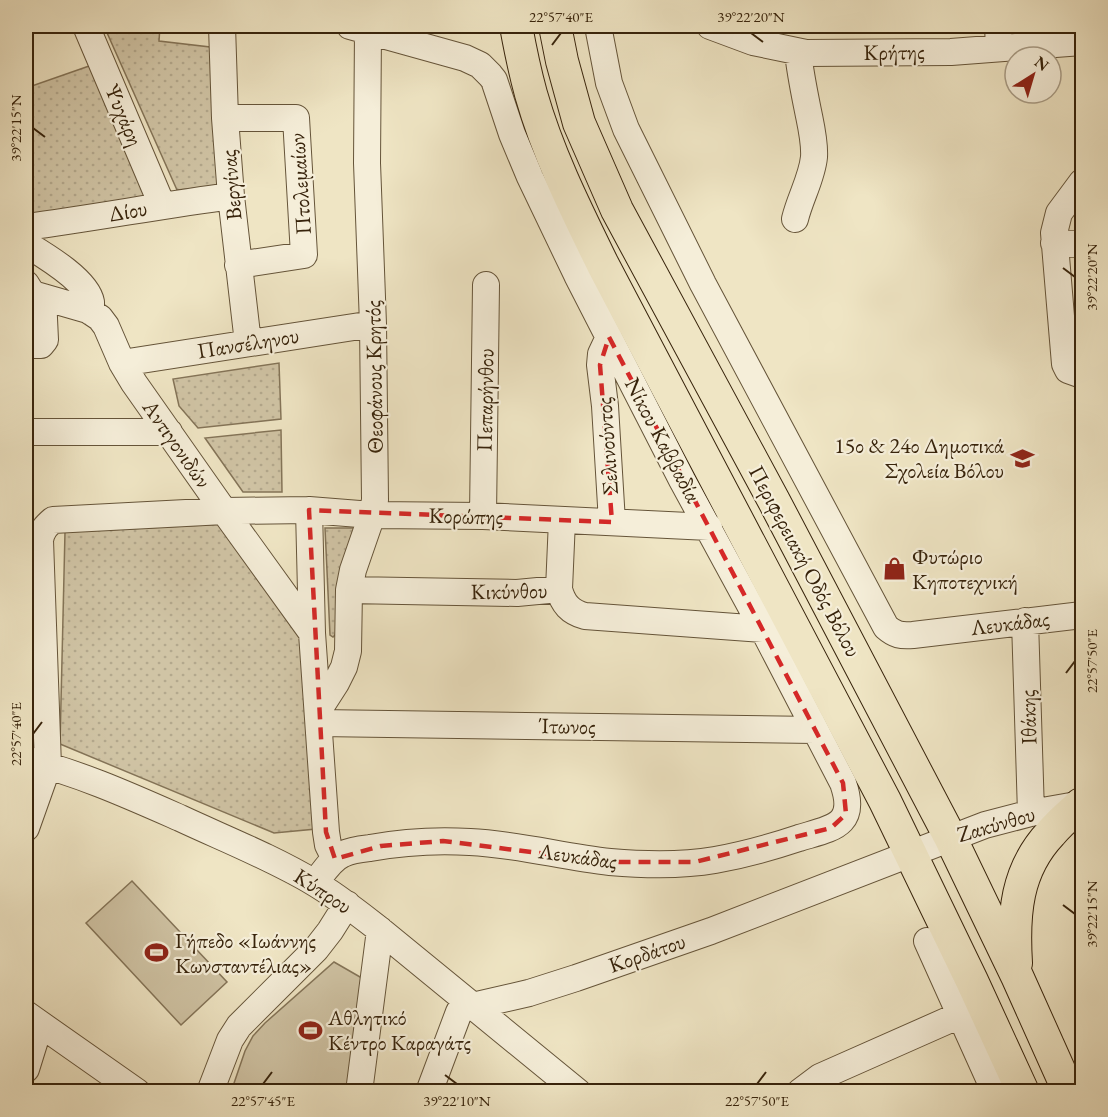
<svg xmlns="http://www.w3.org/2000/svg" width="1108" height="1117" font-family="'EB Garamond',serif">
<style>
.grass{fill:url(#grass-dots);stroke:#847458;stroke-width:1.5}
.pitch{fill:#d0c4a5;stroke:#847458;stroke-width:1.5}
.lines{fill:none;stroke-linecap:round;stroke-linejoin:round}
.minor-casing{stroke:#655439;stroke-width:28}
.major-casing{stroke:#37230b;stroke-width:34}
.minor{stroke:#f5eed9;stroke-width:26}
.major{stroke:#efe5c4;stroke-width:32}
.marked{fill:none;stroke:#d62828;stroke-width:4.5;stroke-dasharray:12 8;stroke-linejoin:round}
.ticks{fill:none;stroke:#37230b;stroke-width:2}
.labels{text-anchor:middle;dominant-baseline:central;stroke-width:4.5;stroke-linejoin:round;paint-order:stroke}
.street-label{font-size:22px;fill:#37230b;stroke:#f5eed9}
.poi-label{font-size:22px;fill:#37230b;stroke:#f5eed9;text-anchor:start}
.neatline{fill:none;stroke:#37230b;stroke-width:2}
.ticks-label{font-size:15px;text-anchor:middle;fill:#37230b}
</style>
<defs>
<pattern id="grass-dots" width="8" height="8" patternUnits="userSpaceOnUse" patternTransform="scale(1.5)"><rect width="8" height="8" fill="#d0c4a5"/><path d="M2 2h.1M6 6h.1" fill="none" stroke="#b3a88d" stroke-width="1.8" stroke-linecap="round"/></pattern>
</defs>
<rect width="100%" height="100%" fill="#efe5c4"/>
<filter id="stains"><feTurbulence type="fractalNoise" baseFrequency=".00333" numOctaves="4"/><feColorMatrix values="0 0 0 0 .2 0 0 0 0 .09 0 0 0 0 .02 0 0 0 .5 -.17"/></filter>
<radialGradient id="worn" r=".72"><stop offset=".6" stop-color="#630" stop-opacity="0"/><stop offset="1" stop-color="#630" stop-opacity=".3"/></radialGradient>
<path class="grass" d="M104 26H160L159 41 210 47 218 186 177 190Z
M92 65 147 196 26 215V88Z
M279 363 281 419 198 428 179 406 173 379Z
M281 430 282 492H243L205 438Z
M225 524 307 636 316 829 274 833 60 744 65 532Z
M325 528H357L337 630 335 635 333 637 330 635Z"/>
<path class="pitch" d="M132 881 227 982 181 1025 86 923Z
M334 962 367 981 353 1091 231 1092 245 1051 253 1036 265 1023Z"/>
<g class="lines">
<defs>
<path id="minor" d="M86 26 162 205
M222 26 225 118 231 196 248 343
M598 26 609 83 626 129 703 284 886 627C895 635 901 636 913 635L1082 615
M710 26 753 42 806 53 951 52 1082 42
M998 26 999 48
M225 118H296L304 255 238 265
M1082 182 1059 213 1054 233 1065 364 1068 370 1082 375
M795 219C800 198 812 178 814 157 815 142 811 126 808 111 804 91 800 72 798 52
M26 227C94 218 163 205 231 196
M1054 243 1082 244
M26 244C44 255 87 280 91 302 91 304 91 310 91 312
M26 284 31 292 36 295 88 310 100 318 106 326 122 363 134 383 224 511 312 633
M609 337 601 354 600 365 605 406 612 522
M26 345H41L45 340 43 297
M122 363 373 324
M26 432H169
M309 510 312 633 326 832 328 845 335 859
M483 516 486 285
M559 589 562 520
M349 590 517 593 559 589C563 604 570 612 585 616L763 629
M1025 621 1031 813
M318 711 336 683 344 667 348 651 349 590 353 570 372 515 375 500 373 324 367 163 368 30
M319 723 815 730
M26 760C79 773 130 796 180 818 225 839 271 857 313 882 337 896 358 913 380 930L578 1092
M26 828 48 766 40 540C42 530 46 526 53 520L224 511 309 510 372 515 483 516 709 527
M315 883C323 873 331 859 343 854 351 850 361 849 370 848 403 842 437 840 470 842 517 844 563 857 610 862 645 865 681 866 715 860 743 855 772 847 799 838 832 828 858 826 843 783L763 629 682 480 577 275 530 177 512 134 494 80 490 75 480 65 465 58 350 26
M927 941 995 1092
M26 1014 137 1092
M26 1069 40 1024
M210 1092 230 1040 239 1026 316 949 330 931 347 904
M359 1092 380 930
M429 1092 459 1012 464 1008 529 993 576 978 711 931 985 825 1031 813 1082 804
M800 1092 820 1077 960 1015"/>
<path id="major" d="M516 26C520 48 525 72 531 94 548 154 576 210 603 265L885 801 972 981 1023 1092
M555 26 562 61 579 123 617 210 774 501 950 837 1017 976 1069 1092
M1016 963C1013 914 1016 870 1051 833 1060 822 1071 813 1081 804"/>
</defs>
<use href="#minor" class="minor-casing"/>
<use href="#major" class="major-casing"/>
<use href="#minor" class="minor"/>
<use href="#major" class="major"/>
</g>
<path class="marked" d="M609 337 843 783 846 814 831 828 695 862H610L443 841 381 846 335 859 326 832 309 510 612 522 600 365Z"/>
<path class="ticks" d="M751 33 763 42M552 45 561 33M33 128 45 137M1063 268 1075 277M1066 673 1075 661M33 734 42 722M1063 905 1075 914M445 1075 457 1084M263 1084 272 1072M757 1084 766 1072"/>
<defs>
<symbol id="school-bare" viewBox="-9 -9 18 18"><path d="M0-5L7-2L0 1L-7-2ZM-4 1L0 2.5L4 1V4Q0 6-4 4Z" fill="#8f2418" stroke="#f5eed9" stroke-width="2.5" paint-order="stroke"/></symbol>
<symbol id="shop-bare" viewBox="-9 -9 18 18"><path d="M-5-2.5h2.3a2.7 3.5 0 0 1 5.4 0H5L5.5 6h-11ZM-1.5-2.5h3a1.5 2.3 0 0 0-3 0Z" fill="#8f2418" stroke="#f5eed9" stroke-width="2.5" paint-order="stroke"/></symbol>
<symbol id="stadium-bare" viewBox="-9 -9 18 18"><path d="M0-5a6.5 5 0 1 0 0 10a6.5 5 0 1 0 0-10ZM-3.5-1.8h7v3.6h-7Z" fill="#8f2418" stroke="#f5eed9" stroke-width="2.5" paint-order="stroke"/></symbol>
</defs>
<g fill-rule="evenodd">
<use href="#school-bare" x="1006" y="442" width="33" height="33"/>
<use href="#shop-bare" x="878" y="552" width="33" height="33"/>
<use href="#stadium-bare" x="140" y="936" width="33" height="33"/>
<use href="#stadium-bare" x="294" y="1014" width="33" height="33"/>
</g>
<g class="labels">
<g class="street-label">
<text transform="translate(894 52) rotate(-1)">Κρήτης</text>
<text transform="translate(124 115) rotate(67)">Ψυχάρη</text>
<text transform="translate(300 184) rotate(-94)">Πτολεμαίων</text>
<text transform="translate(231 185) rotate(-95)">Βεργίνας</text>
<text transform="translate(128 211) rotate(-10)">Δίου</text>
<text transform="translate(248 343) rotate(-9)">Πανσέληνου</text>
<text transform="translate(374 377) rotate(-91)">Θεοφάνους Κρητός</text>
<text transform="translate(485 400) rotate(-89)">Πεπαρήνθου</text>
<text transform="translate(663 440) rotate(62)">Νίκου Καββαδία</text>
<text transform="translate(177 444) rotate(55)">Αντιγονιδών</text>
<text transform="translate(607 446) rotate(-94)">Σελινούντος</text>
<text transform="translate(466 516) rotate(1)">Κορώπης</text>
<text transform="translate(805 561) rotate(62)">Περιφερειακή Οδός Βόλου</text>
<text transform="translate(509 591) rotate(-1)">Κικύνθου</text>
<text transform="translate(1010 623) rotate(-7)">Λευκάδας</text>
<text transform="translate(1028 717) rotate(-92)">Ιθάκης</text>
<text transform="translate(567 726) rotate(1)">Ίτωνος</text>
<text transform="translate(996 824) rotate(-16)">Ζακύνθου</text>
<text transform="translate(578 856) rotate(8)">Λευκάδας</text>
<text transform="translate(323 891) rotate(33)">Κύπρου</text>
<text transform="translate(647 953) rotate(-19)">Κορδάτου</text>
</g>
<g class="poi-label">
<text x="1004" y="445" text-anchor="end">15ο &amp; 24ο Δημοτικά<tspan x="1004" dy="25">Σχολεία Βόλου</tspan></text>
<text x="912" y="556">Φυτώριο<tspan x="912" dy="25">Κηποτεχνική</tspan></text>
<text x="175" y="940">Γήπεδο «Ιωάννης<tspan x="175" dy="25">Κωνσταντέλιας»</tspan></text>
<text x="328" y="1017">Αθλητικό<tspan x="328" dy="25">Κέντρο Καραγάτς</tspan></text>
</g>
</g>
<rect width="1108" height="1117" fill="none" stroke="#efe5c4" stroke-width="66"/>
<g transform="translate(1033 75) rotate(37)"><circle r="28" fill="#f5eed9" stroke="#a99d87" stroke-width="1.5"/>
<path d="M0-4.5L10 22L0 15L-10 22Z" fill="#8f2418"/>
<text y="-9" font-size="16" font-weight="bold" text-anchor="middle" fill="#37230b">N</text>
</g>
<rect x="33" y="33" width="1042" height="1051" class="neatline"/>
<g class="ticks-label">
<text x="561" y="22">22°57'40"E</text>
<text x="751" y="22">39°22'20"N</text>
<text transform="translate(16 128) rotate(-90)" y="5">39°22'15"N</text>
<text transform="translate(1092 277) rotate(-90)" y="5">39°22'20"N</text>
<text transform="translate(1092 661) rotate(-90)" y="5">22°57'50"E</text>
<text transform="translate(16 734) rotate(-90)" y="5">22°57'40"E</text>
<text transform="translate(1092 914) rotate(-90)" y="5">39°22'15"N</text>
<text x="263" y="1106">22°57'45"E</text>
<text x="457" y="1106">39°22'10"N</text>
<text x="757" y="1106">22°57'50"E</text>
</g>
<rect width="100%" height="100%" filter="url(#stains)"/>
<rect width="100%" height="100%" fill="url(#worn)"/>
</svg>
